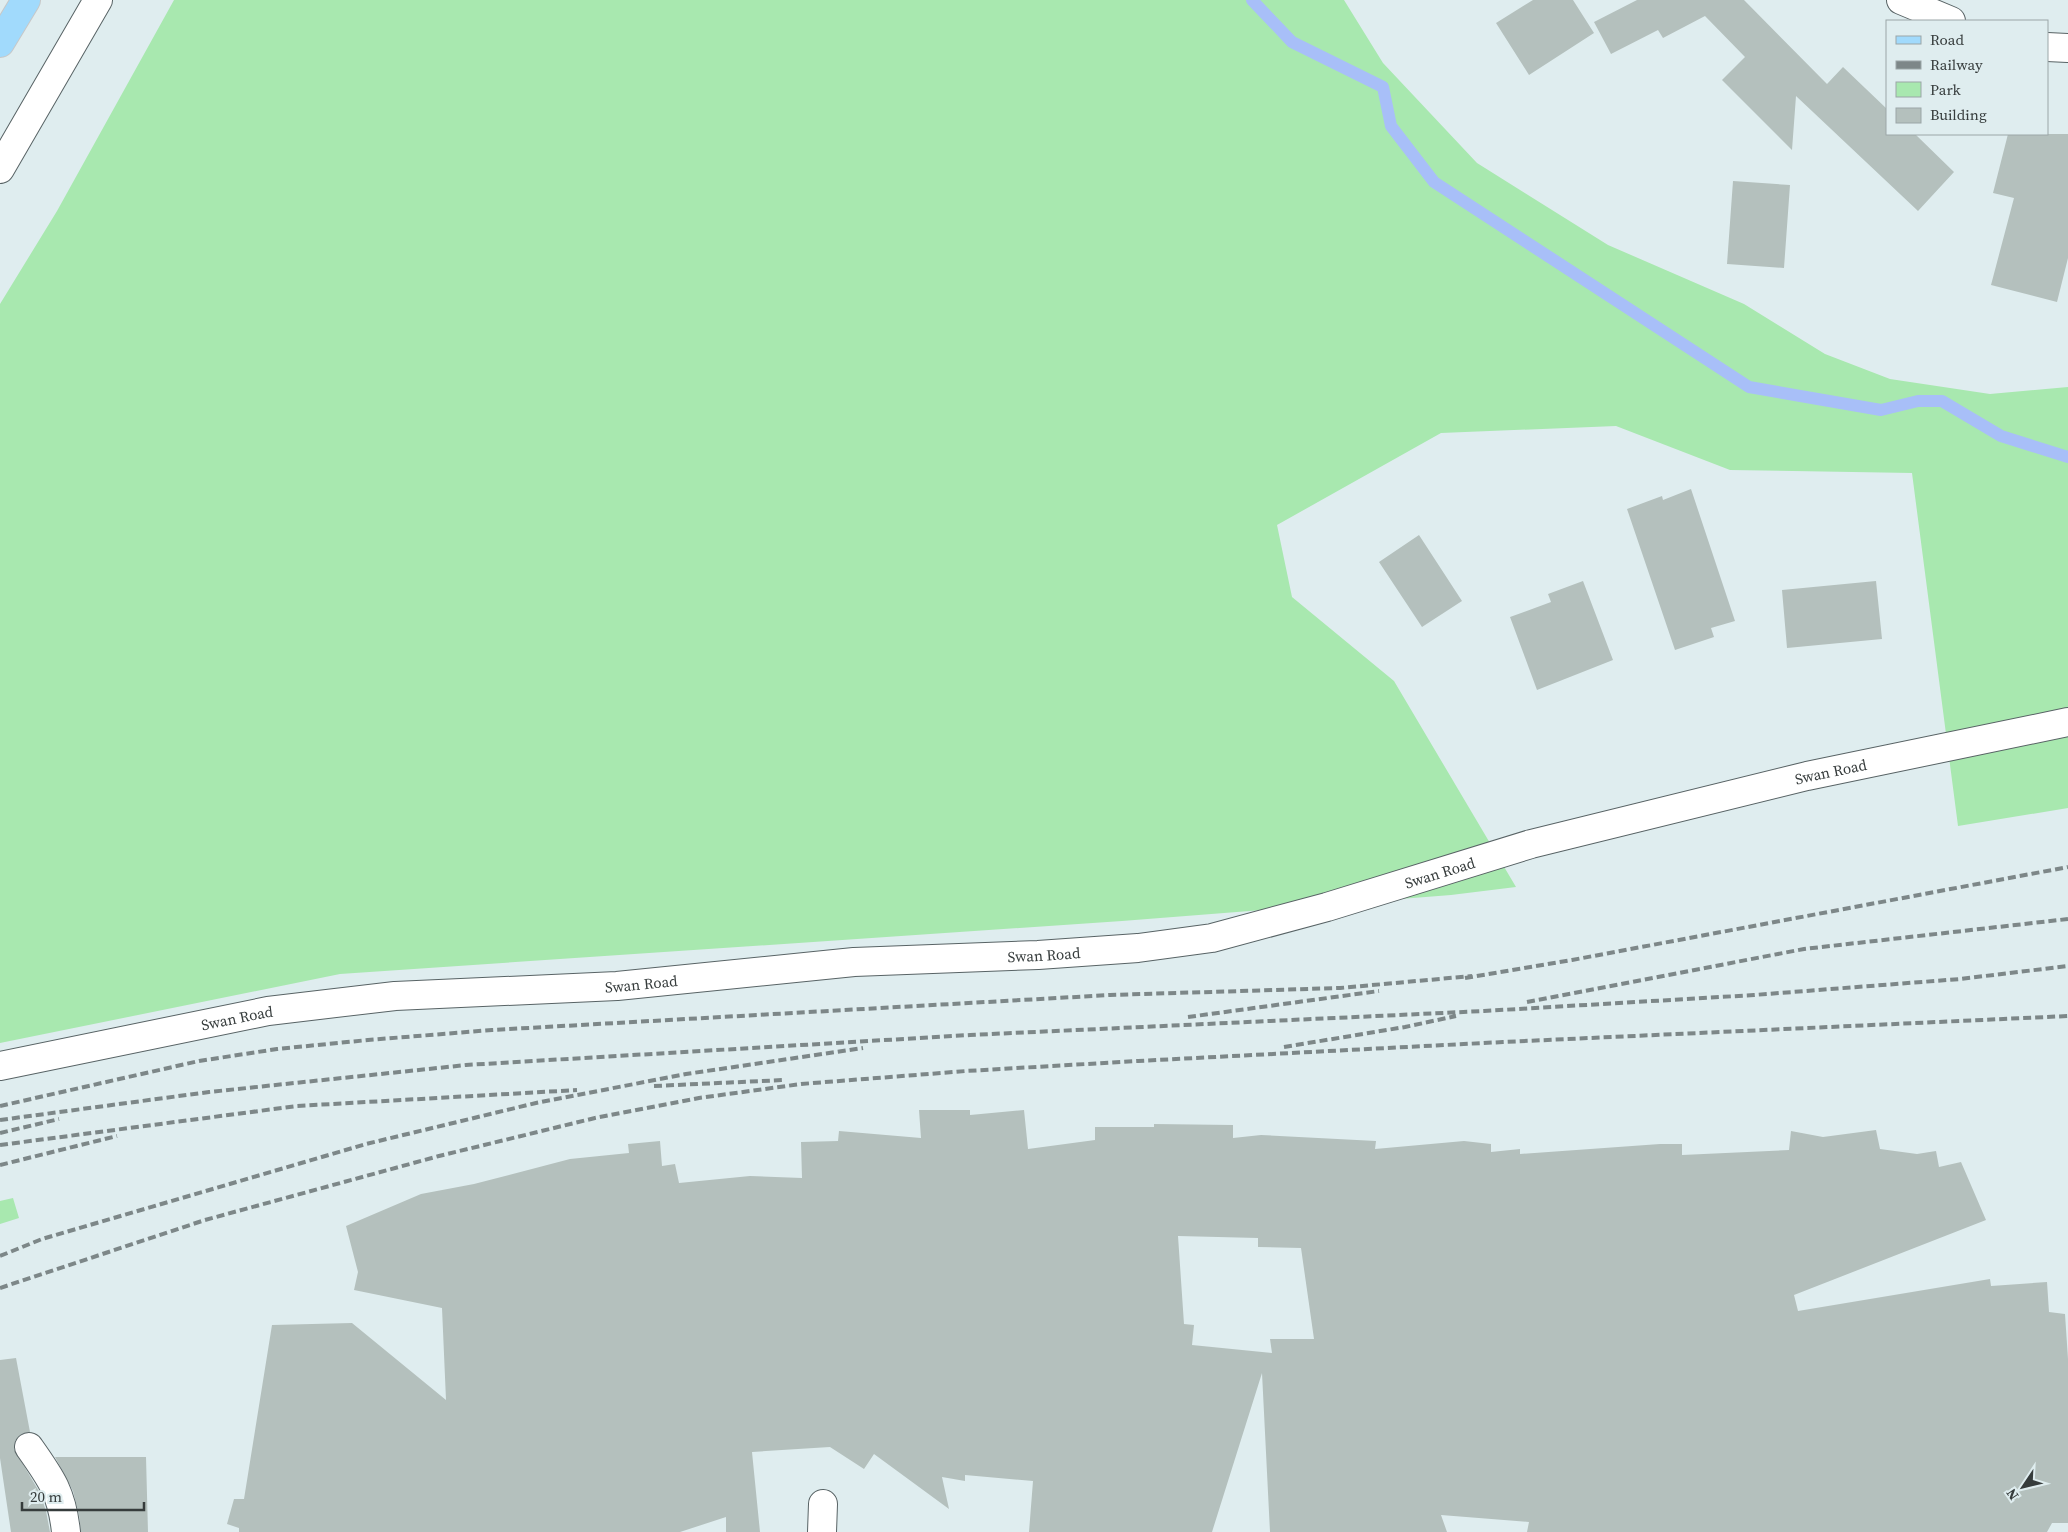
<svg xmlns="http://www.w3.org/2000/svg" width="2068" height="1532" font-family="'Source Serif 4',serif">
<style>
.green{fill:#a8e8af}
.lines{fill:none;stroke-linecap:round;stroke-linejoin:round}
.stream{stroke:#a8bff8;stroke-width:12}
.building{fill:#b4c0bd;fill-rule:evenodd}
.minor-casing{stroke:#586365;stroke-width:30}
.major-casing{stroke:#c7c8c8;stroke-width:30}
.minor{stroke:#fff;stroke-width:28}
.major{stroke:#a1dafc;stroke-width:28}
.rail{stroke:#7d8788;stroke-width:4;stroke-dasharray:8 4;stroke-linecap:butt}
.labels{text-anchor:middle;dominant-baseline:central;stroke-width:4;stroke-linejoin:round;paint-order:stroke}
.street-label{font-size:15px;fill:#363c3c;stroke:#dfedef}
</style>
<rect width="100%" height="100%" fill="#dfedef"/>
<path class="green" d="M174 0H1344L1383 63 1477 163 1608 245 1744 304 1825 354 1890 379 1990 394 2068 387V808L1958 826 1912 473 1730 470 1616 426 1441 433 1277 525 1292 597 1394 681 1516 887 1451 895 1122 921 340 974 0 1043V304L57 211Z
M13 1198 19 1218 0 1224V1201Z"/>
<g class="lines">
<path class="stream" d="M1252 0 1292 42 1383 87 1391 126 1434 182 1749 387 1881 410 1918 401H1942L2001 436 2068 457"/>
</g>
<path class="building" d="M1533 0H1573L1594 33 1529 75 1496 23Z
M1637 0H1744L1827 84 1843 67 1887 109V134H1915L1954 172 1918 211 1796 96 1792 150 1722 80 1745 57 1705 16 1663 38 1658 30 1611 54 1594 22Z
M2008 134H2068V258L2057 302 1991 285 2014 198 1993 193Z
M1733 181 1790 185 1784 268 1727 264Z
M1691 489 1735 621 1711 628 1714 637 1675 650 1627 509 1662 496 1663 500Z
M1419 535 1462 601 1422 627 1379 562Z
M1583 581 1613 660 1537 690 1510 617 1551 602 1548 594Z
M1876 581 1882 639 1787 648 1782 590Z
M919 1110H970V1115L1024 1110 1028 1149 1095 1140V1127H1154V1124L1233 1125V1138L1261 1135 1376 1141 1375 1149 1464 1141 1491 1144V1152L1520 1149V1154L1660 1144H1682V1155L1789 1150 1791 1131 1823 1137 1876 1130 1880 1149 1917 1154 1936 1151 1939 1167 1961 1162 1986 1220 1794 1295 1798 1311 1990 1279 1991 1286 2047 1282 2049 1312 2065 1314 2068 1359V1523H2052L2047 1532H1527L1529 1522 1441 1515 1447 1532H1270L1262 1373 1212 1532H1029L1033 1481 965 1475V1481L942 1477 949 1509 874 1454 864 1469 830 1447 752 1452 760 1532H726V1517L680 1532H239V1528L227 1524 234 1499H244L272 1325 352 1323 446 1400 442 1308 354 1290 358 1272 346 1226 421 1194 474 1184 570 1159 629 1153 628 1144 660 1141 662 1166 675 1164 679 1183 750 1176 802 1178 801 1142 838 1141 839 1131 921 1138ZM1178 1236 1258 1238V1247L1301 1248 1314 1339H1270L1272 1353 1192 1345 1194 1325 1184 1324Z
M16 1358 30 1432 20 1435 15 1441 14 1449 40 1493 46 1511 50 1532H11L0 1458V1360Z
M55 1457H146L148 1532H81L79 1515 73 1491Z"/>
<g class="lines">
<defs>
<g id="minor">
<path d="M1901 0 1951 21"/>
<path d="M2047 47 2068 48"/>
<path d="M0 169 98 0"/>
<path id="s1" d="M0 1066 268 1011 395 996 617 986 854 962 1038 955 1138 948 1212 938 1327 907 1531 844 1807 776 2068 722"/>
<path d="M29 1447C51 1478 62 1493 66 1532"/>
<path d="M822 1532 823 1504"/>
</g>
<path id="major" d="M0 43 26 0"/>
</defs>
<use href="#minor" class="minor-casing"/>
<use href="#major" class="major-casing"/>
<use href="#minor" class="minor"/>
<use href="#major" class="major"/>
<path class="rail" d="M1465 978 1572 960 2068 867
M1527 1002 1804 949 2068 919
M1188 1017 1379 991
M1284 1047 1405 1027 1456 1016
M654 1086 784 1080
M0 1106 199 1061 277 1049 368 1040 492 1030 1110 995 1340 988 1472 976
M0 1120 209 1092 466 1065 970 1035 1484 1011 1754 995 1960 979 2068 966
M0 1133 59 1119
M0 1145 297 1106 577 1090
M0 1165 117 1136
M0 1256 42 1239 366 1144 536 1103 686 1074 863 1048
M0 1288 205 1220 439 1156 595 1118 699 1098 801 1084 966 1071 1138 1061 1503 1042 2068 1016"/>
</g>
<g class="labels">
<g class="street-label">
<text stroke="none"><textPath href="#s1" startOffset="1862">Swan Road</textPath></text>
<text stroke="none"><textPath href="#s1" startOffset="1458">Swan Road</textPath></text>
<text stroke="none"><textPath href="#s1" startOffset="1052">Swan Road</textPath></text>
<text stroke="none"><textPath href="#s1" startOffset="648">Swan Road</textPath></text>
<text stroke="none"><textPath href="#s1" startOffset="242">Swan Road</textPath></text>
</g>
</g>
<rect x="1886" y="20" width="162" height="115" fill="#dfedef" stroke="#9ba6a7"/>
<rect x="1896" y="36" width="25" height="8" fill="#a1dafc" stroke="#9ba6a7"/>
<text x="1930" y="45" font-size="15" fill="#363c3c">Road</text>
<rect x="1896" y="61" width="25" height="8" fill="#7d8788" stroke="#9ba6a7"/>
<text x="1930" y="70" font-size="15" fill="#363c3c">Railway</text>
<rect x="1896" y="82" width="25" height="15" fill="#a8e8af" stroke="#9ba6a7"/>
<text x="1930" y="95" font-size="15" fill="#363c3c">Park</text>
<rect x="1896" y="108" width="25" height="15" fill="#b4c0bd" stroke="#9ba6a7"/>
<text x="1930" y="120" font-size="15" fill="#363c3c">Building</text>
<g transform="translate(2023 1487) rotate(235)" stroke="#dfedef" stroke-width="4" paint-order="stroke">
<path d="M0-4L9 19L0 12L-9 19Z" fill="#363c3c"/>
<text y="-8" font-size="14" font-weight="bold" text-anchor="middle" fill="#363c3c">N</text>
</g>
<path d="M22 1502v8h122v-8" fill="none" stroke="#363c3c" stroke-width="2.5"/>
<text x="30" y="1502" font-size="15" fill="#363c3c" stroke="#dfedef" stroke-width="4" paint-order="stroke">20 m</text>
</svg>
